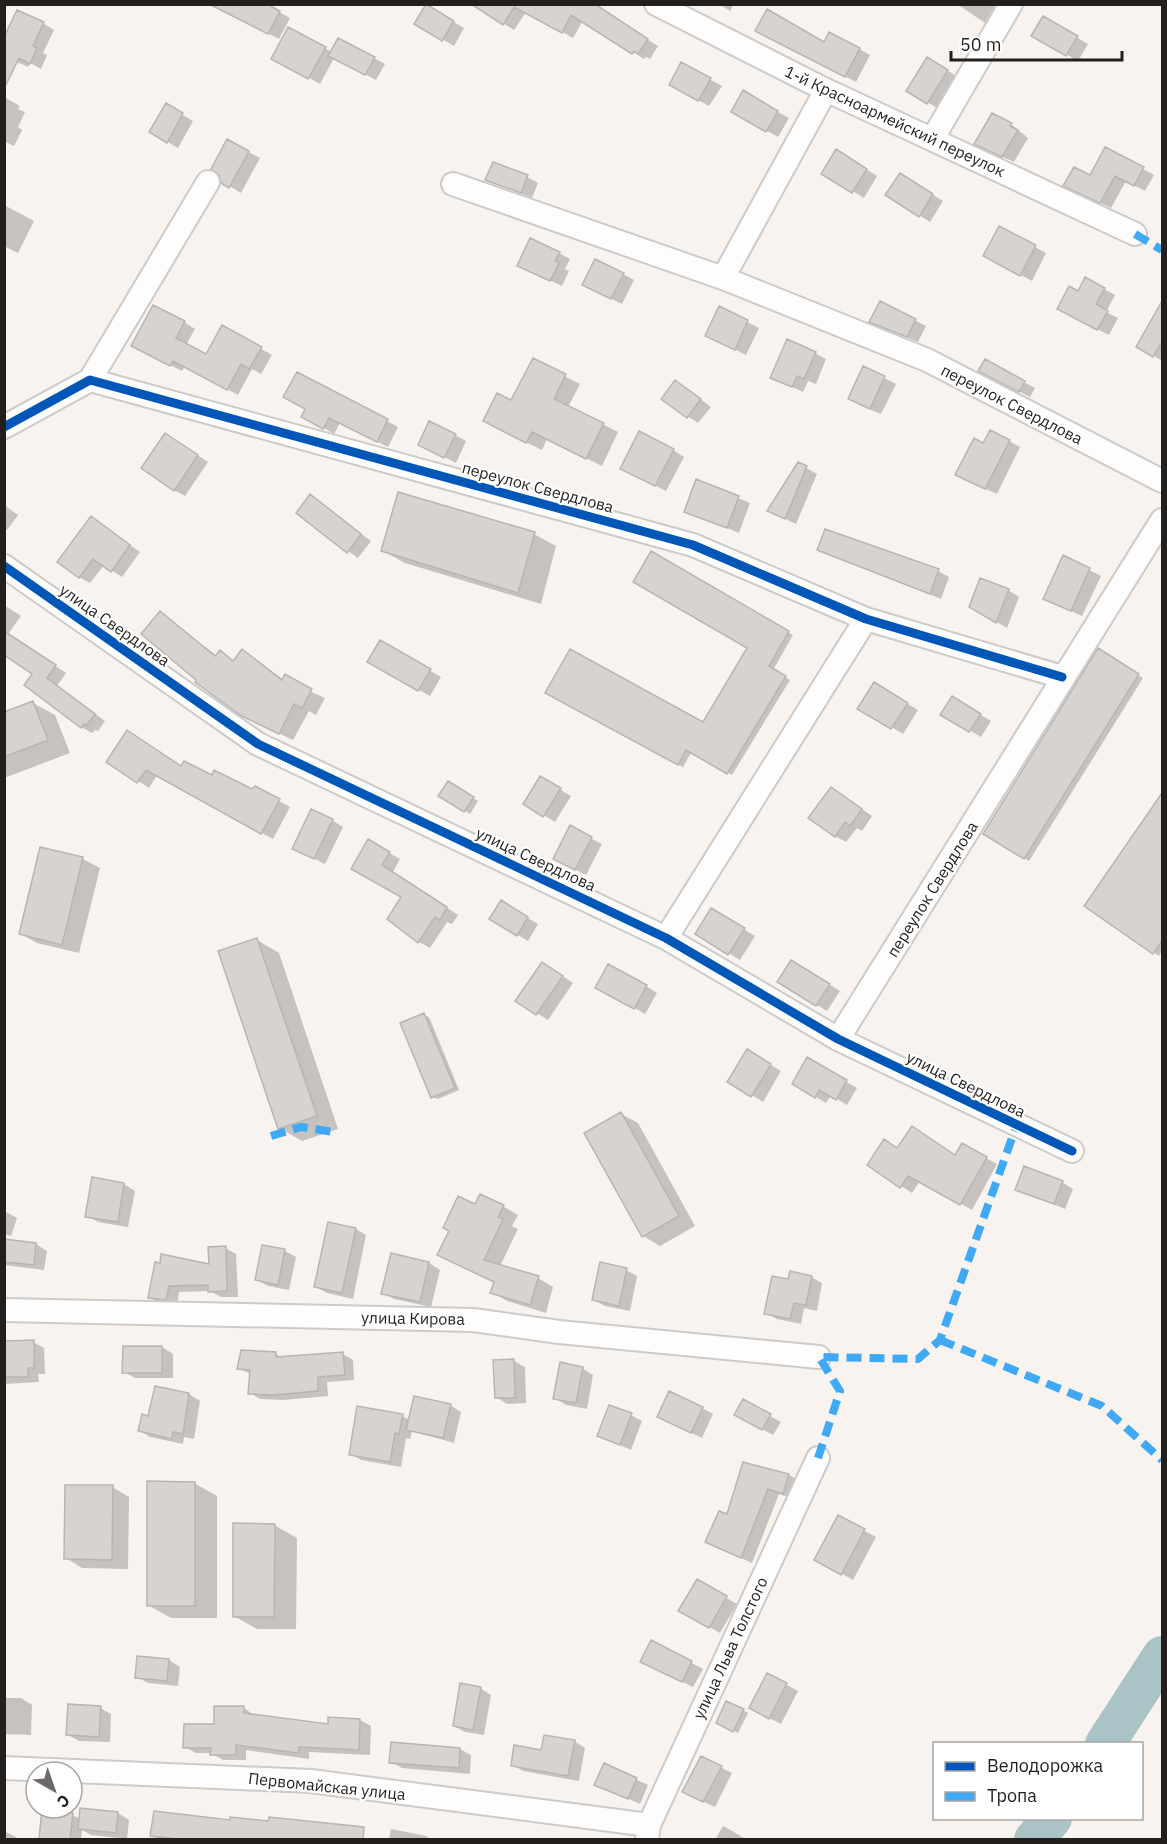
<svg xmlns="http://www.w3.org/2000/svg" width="1167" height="1844" font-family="'IBM Plex Sans',sans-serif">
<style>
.shadow{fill:#0003}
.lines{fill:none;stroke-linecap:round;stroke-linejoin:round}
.river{stroke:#aac3c6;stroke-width:40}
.building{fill:#d7d3d0;stroke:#b9b5b2;stroke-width:1.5}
.street-casing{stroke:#cecac7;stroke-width:26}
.street{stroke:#fefdfd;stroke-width:22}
.quiet{stroke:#3fa9f5;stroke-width:8;stroke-dasharray:15 8;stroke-linecap:butt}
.cycleway-casing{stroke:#fff;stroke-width:13}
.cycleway{stroke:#0057b8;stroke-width:9}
.labels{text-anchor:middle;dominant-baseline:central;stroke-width:4.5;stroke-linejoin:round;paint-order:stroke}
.street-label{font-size:16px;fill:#231f1c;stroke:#fff}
</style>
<rect width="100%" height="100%" fill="#f8f3ef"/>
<path class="shadow" d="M592 4 658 46 650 59 646 57 644 59 583 20 573 38 526 12 514 30 476 6Z
M719 4H734L730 11Z
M957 4H996L985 23Z
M427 6 464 28 454 46 416 24Z
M279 12 290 18 279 39 245 22Z
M1043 18 1088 44 1078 61 1033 35Z
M43 23 54 30 43 53 47 55 41 69 30 63 28 67 10 59Z
M289 29 332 52 374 58 385 64 376 80 334 58 320 84 273 58Z
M767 36 859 49 870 55 856 82Z
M928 59 958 77 939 109 908 91Z
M682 64 722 86 709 106 682 91Z
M743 92 789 118 778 137 733 111Z
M4 97 20 106 18 109 25 112 18 127 22 130 14 146 4 141Z
M166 105 193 121 178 148 151 132Z
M1011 124 1028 138 1014 162 987 150Z
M228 141 260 158 241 193 223 182Z
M1106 149 1154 175 1145 191 1126 181 1111 208 1076 191 1090 177Z
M848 158 877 176 864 198 823 173Z
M527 177 538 183 532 198 487 180Z
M911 181 943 201 930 222 919 215Z
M4 205 34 221 18 253 4 246Z
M999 228 1046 253 1032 281 996 262Z
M559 253 570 259 565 269 569 271 562 286 530 271Z
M623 274 634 280 622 304 595 291Z
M1086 279 1115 295 1106 312 1118 318 1109 335 1069 315Z
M881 303 926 326 918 342 871 322Z
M719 308 759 328 746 355 718 341Z
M1159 309 1162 311V361L1138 346Z
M184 322 195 329 186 345 207 356 223 327 272 355 261 374 252 369 238 395 185 366 182 371 144 352Z
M815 353 826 359 816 384 808 381 803 392 772 377Z
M533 360 580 384 568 407 618 432 602 466 547 439 542 450 499 429Z
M985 361 1035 388 1030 397 991 377Z
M864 368 896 384 881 414 860 405Z
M298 374 398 427 388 447 340 423 334 434 303 416 307 409Z
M687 389 711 407 698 423 687 416Z
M455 435 466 441 456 463 431 450Z
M176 441 208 462 185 496 174 490Z
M1009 441 1020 447 997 494 968 481 984 445Z
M673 450 684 457 666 491 633 474Z
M799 464 817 474 796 524 769 511Z
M697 481 750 503 739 533 686 511Z
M311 496 371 541 358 558 348 551Z
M4 505 18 515 7 530 4 529Z
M91 518 140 552 122 577 104 565 90 583 79 577Z
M534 534 556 546 541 604 405 563 383 551Z
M818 550 938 571 949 577 941 599Z
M651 553 793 635 773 670 790 680 732 775 692 751 683 767 547 692 703 724 749 648Z
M1064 557 1101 576 1082 616 1056 604Z
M1008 590 1019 597 1007 628 971 607Z
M4 605 21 616 8 634 66 673 57 686 105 721 98 731 95 730 92 733 81 727 34 673 4 654Z
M160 613 217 656 220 652 235 661 243 651 284 680 325 698 316 715 309 711 293 740 255 722 209 691 143 634Z
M380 642 441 677 430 696 369 662Z
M1098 650 1143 678 1029 861 985 833Z
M874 684 918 710 903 734 860 708Z
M952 698 991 721 981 737 942 714Z
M33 703 55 715 70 753 4 778V713Z
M108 761 182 768 253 791 255 788 290 807 273 839 157 775 149 788Z
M541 778 571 796 555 822 525 804Z
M448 783 478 801 470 814 440 795Z
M842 795 872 816 862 831 857 828 846 842 835 836Z
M1162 796V950L1159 956 1086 906Z
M332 820 343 827 325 864 305 854Z
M571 828 602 844 586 875 566 865Z
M368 841 400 859 393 872 458 915 452 924 447 922 430 948 419 942 403 897 353 868Z
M41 849 83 859 100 868 79 953 37 943 21 934Z
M501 902 538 924 528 941 491 919Z
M712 910 755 936 740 960 697 934Z
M257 940 279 953 338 1129 302 1141 279 1128Z
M802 968 840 991 827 1011 817 1005Z
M554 970 573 983 548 1020 517 1001Z
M646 986 657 993 645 1014 597 987Z
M424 1015 429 1017 459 1090 438 1099 433 1097Z
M747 1051 781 1071 763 1102 729 1081Z
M808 1060 857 1088 847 1105 831 1095 826 1103 794 1084Z
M621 1114 638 1123 695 1226 660 1246 643 1236Z
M962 1145 997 1164 972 1210 920 1181 912 1193 869 1165 898 1149 956 1156Z
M1062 1182 1073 1189 1065 1209 1017 1189Z
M124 1184 135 1191 128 1227 98 1222 87 1216Z
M476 1206H503L518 1215 512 1226 518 1229 500 1266 538 1278 553 1287 546 1313 507 1301 492 1292 495 1282 454 1263Z
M4 1211 17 1218 11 1236 4 1234Z
M356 1229 366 1235 353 1299 327 1293 316 1287Z
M4 1241 36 1244 47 1251 44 1270 4 1265Z
M263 1246 285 1251 296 1257 289 1290 268 1286 257 1280Z
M225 1248 236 1254 238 1297H221L210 1291 179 1292 177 1305 160 1303 149 1297 156 1264 210 1266Z
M429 1263 440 1270 431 1307 394 1299 383 1293Z
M626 1270 637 1276 630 1311 605 1306 594 1300Z
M811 1277 822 1283 817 1311 804 1308 801 1324 777 1319 766 1313Z
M33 1342 44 1348 45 1374H38L39 1382 4 1384V1343Z
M162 1347 173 1354V1378H135L124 1372Z
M276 1354 282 1358 343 1354 353 1360 354 1380 327 1382 328 1396 284 1400 260 1399 250 1393 251 1374 239 1369Z
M514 1361 525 1367 526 1403 507 1404 496 1397Z
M582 1368 593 1375 587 1409 566 1405 555 1398Z
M189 1394 200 1401 194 1439 184 1437 183 1444 150 1437 139 1430Z
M743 1401 781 1422 773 1435 736 1415Z
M450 1405 461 1412 454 1443 412 1431 410 1439 406 1438 401 1467 361 1460 350 1454 402 1416 410 1420Z
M702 1408 713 1414 702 1438 670 1423Z
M631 1415 642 1421 631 1450 599 1436Z
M744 1463 789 1475 800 1481 794 1499 779 1494 752 1563 718 1547Z
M194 1483 217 1496V1618H171L148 1605Z
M112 1487 129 1497 128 1569 82 1568 66 1558Z
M839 1517 876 1537 853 1580 827 1566Z
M274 1525 297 1538 296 1629H257L234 1616Z
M697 1581 737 1604 720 1633 680 1610Z
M651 1642 703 1669 693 1687 653 1667Z
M139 1658 169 1660 180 1667 178 1686 148 1683 137 1677Z
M768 1675 798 1691 781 1724 761 1714Z
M480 1688 491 1695 484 1735 465 1732 454 1726Z
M4 1698H21L32 1705 31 1735 4 1734Z
M100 1708 111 1714 110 1742 79 1741 68 1735Z
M244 1708 255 1716 329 1726 330 1718 360 1720 371 1726 370 1755 309 1752V1759L246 1750V1760H223L211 1753H196L185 1747Z
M743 1710 748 1713 738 1733 722 1725Z
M574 1741 585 1748 579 1781 523 1771 512 1765Z
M392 1744 460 1749 471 1755 470 1774 402 1768 391 1762Z
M702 1758 732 1773 715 1807 695 1798Z
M604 1765 648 1785 640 1804 596 1784Z
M44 1811 72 1815 81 1819 118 1813 129 1820 127 1839 91 1835 82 1830 81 1840H40Z
M231 1822 351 1832 350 1840H159L152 1835Z
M723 1826 734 1832 747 1840H715Z
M391 1829 426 1836 432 1840H389Z
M4 1831 16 1837V1840H4Z"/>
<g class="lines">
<path class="river" d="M1105 1744 1162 1656
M1034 1840 1052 1818"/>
</g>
<path class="building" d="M209 4H267L280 11 268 34Z
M426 4 454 21 442 41 414 24Z
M471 4H595L648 39 638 54 634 51 632 54 571 15 562 33 514 7 503 25Z
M767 9 824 42 829 32 860 48 845 77 755 31Z
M17 10 44 22 33 46 37 48 30 64 19 58 4 89V37Z
M1043 16 1078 36 1066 56 1031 36Z
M288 27 326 47 308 79 271 59Z
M338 38 375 57 365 75 328 56Z
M927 57 948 70 927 104 906 91Z
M681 62 711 78 698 101 669 85Z
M743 90 778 111 766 132 731 112Z
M166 103 183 113 167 143 149 132Z
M992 113 1012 123 1010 126 1018 130 1002 157 974 144Z
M227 139 249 151 229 188 221 183 219 175 211 169Z
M1105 147 1144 167 1134 186 1115 176 1100 203 1063 186 1074 167 1090 175Z
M836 149 867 169 852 193 821 174Z
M493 162 528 175 521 193 485 180Z
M900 173 933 194 919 217 885 195Z
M999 226 1036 245 1020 276 983 256Z
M530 238 560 252 555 261 559 263 550 281 517 266Z
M595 259 624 273 611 299 582 285Z
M1085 277 1105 288 1096 304 1108 311 1097 330 1057 309 1069 286 1078 291Z
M880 301 916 319 907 337 869 322Z
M1162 301V342L1153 357 1136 347Z
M153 305 185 321 176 338 206 354 222 325 262 347 249 369 241 364 227 390 173 361 170 366 131 346Z
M719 306 748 320 735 350 705 336Z
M787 339 816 352 804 379 797 376 792 387 770 378Z
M533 358 566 374 554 399 604 423 586 459 532 432 526 443 483 421 497 393 511 400Z
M985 359 1025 381 1019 392 978 371Z
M863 366 885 376 870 409 848 399Z
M297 372 388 419 377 442 329 418 323 429 301 417 305 409 283 397Z
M675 380 701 399 687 418 661 399Z
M429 421 456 434 444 458 418 445Z
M990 430 1010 440 985 489 955 475 974 438 983 443Z
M639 431 674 449 655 486 620 469Z
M165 433 198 455 174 491 141 468Z
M798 462 807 466 785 519 767 511Z
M696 479 739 496 727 528 684 512Z
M398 492 535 532 518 593 381 551Z
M310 494 361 534 347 553 296 513Z
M91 516 130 545 111 572 93 559 79 578 57 562Z
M825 529 939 569 930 594 817 550Z
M651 551 789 631 769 666 786 676 727 774 686 750 678 765 545 693 570 649 703 722 747 648 633 582Z
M1063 555 1090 568 1071 611 1043 599Z
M980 578 1009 589 996 623 969 607Z
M160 611 215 656 220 650 233 661 242 649 282 680 285 674 312 689 302 708 294 704 279 734 240 715 195 682 196 680 141 634Z
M4 631 56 665 47 678 95 714 86 726 84 724 81 728 24 685 32 674 4 655Z
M380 640 431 669 418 691 367 662Z
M1098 648 1139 674 1024 859 983 834Z
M874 682 908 703 891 729 857 709Z
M952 696 981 714 969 732 940 715Z
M33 701 48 740 4 757V712Z
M127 730 181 766 184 761 212 775 214 770 252 789 255 786 280 799 261 834 146 770 137 783 106 762Z
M540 776 561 788 543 817 523 804Z
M448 781 474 797 464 812 438 796Z
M831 787 862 809 850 826 845 822 835 837 808 818Z
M1162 793V941L1153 954 1084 906Z
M311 809 333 819 314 859 292 849Z
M570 825 592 837 575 870 553 859Z
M368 839 390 852 382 865 447 907 440 920 435 917 418 943 387 919 401 897 351 869Z
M40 847 83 857 62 945 19 934Z
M501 900 528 917 517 936 489 919Z
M711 908 745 928 728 955 695 934Z
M257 938 317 1116 278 1129 218 951Z
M791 960 830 984 816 1006 777 982Z
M542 962 563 976 536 1015 515 1001Z
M608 964 647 985 634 1009 595 988Z
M424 1013 455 1088 431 1098 400 1023Z
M747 1049 771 1064 751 1097 727 1082Z
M807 1057 847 1080 836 1100 819 1090 815 1098 792 1084Z
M621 1112 679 1216 642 1237 584 1133Z
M912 1126 955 1155 962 1143 987 1157 960 1205 908 1176 900 1188 867 1165 884 1139 897 1148Z
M1024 1166 1063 1181 1054 1204 1015 1190Z
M92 1177 124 1183 118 1222 85 1217Z
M480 1194 504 1205 498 1217 503 1219 484 1260 539 1276 530 1305 490 1293 494 1282 437 1255 449 1231 443 1228 458 1196 475 1204Z
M328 1222 356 1228 342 1293 314 1287Z
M4 1239 36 1243 34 1265 4 1262Z
M262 1245 285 1249 278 1285 255 1280Z
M226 1246 227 1291 208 1292V1285L169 1286 166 1300 148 1298 155 1262 160 1263 161 1254 209 1264 208 1247Z
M391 1253 429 1262 420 1302 381 1294Z
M600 1262 627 1268 619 1306 592 1300Z
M790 1271 812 1276 806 1305 794 1303 790 1319 764 1314 772 1276 788 1279Z
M34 1340V1368H28V1377H4V1341Z
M123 1346H162V1373H122Z
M241 1350 276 1352V1357L343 1352 345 1375 318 1377V1391L273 1395 248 1394 250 1370 237 1369Z
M514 1359 515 1398H495L493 1360Z
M560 1362 583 1367 576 1403 553 1399Z
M155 1386 189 1393 183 1434 173 1432 172 1439 138 1431 142 1414 148 1416Z
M669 1391 703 1407 691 1433 657 1417Z
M414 1396 451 1404 443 1438 406 1430Z
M743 1399 771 1414 762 1430 734 1415Z
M609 1405 632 1413 620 1445 597 1436Z
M357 1406 403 1414 399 1434 395 1433 390 1462 349 1455Z
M743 1462 789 1474 783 1494 768 1489 741 1558 705 1542 719 1511 727 1514Z
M147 1481 195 1482V1606H147Z
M65 1485H113L112 1560 64 1559Z
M838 1515 865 1529 841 1575 814 1560Z
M233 1523 275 1524 274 1617H233Z
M697 1579 727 1596 709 1628 678 1611Z
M651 1640 692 1661 682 1682 640 1662Z
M137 1656 169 1659 167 1681 135 1678Z
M767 1673 787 1683 769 1719 749 1708Z
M460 1683 481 1687 473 1730 453 1726Z
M726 1701 744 1709 733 1732 716 1723Z
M68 1704 101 1706 99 1737 66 1735Z
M214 1706H244V1713L328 1724V1717L360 1719 359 1750 299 1747 298 1753 236 1745V1755H210L211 1748H183L184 1724H214Z
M544 1735 575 1740 568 1776 511 1766 514 1745 541 1750Z
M391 1742 460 1748 459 1768 389 1763Z
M701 1756 722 1766 703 1802 682 1792Z
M604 1763 637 1778 628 1799 594 1785Z
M80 1808 118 1812 116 1833 78 1829Z
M42 1809 73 1813 70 1839H39Z
M154 1811 230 1820V1817L268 1821 269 1817 364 1827 363 1839H178L150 1836Z"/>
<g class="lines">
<defs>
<path id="street" d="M656 4 826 90 1135 234
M933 138 1011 4
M453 184 723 278 927 360 1162 481
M723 278 826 90
M90 380 208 182
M4 427 90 380 693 545 866 619 1062 677
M4 566 258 744 666 938 838 1039 1072 1151
M666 938 866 619
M838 1039 1162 520
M4 1310 473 1320 559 1332 819 1357
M4 1768 311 1781 649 1825
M647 1838 649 1825 818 1458"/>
</defs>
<use href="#street" class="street-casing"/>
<use href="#street" class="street"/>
<path class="quiet" d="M1135 234 1162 250
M271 1136 301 1127 334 1132
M940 1340 1102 1406 1162 1460
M818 1458 840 1391 819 1357 918 1359 940 1340 1017 1124"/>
<defs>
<path id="cycleway" d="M4 427 90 380 693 545 866 619 1062 677
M4 566 258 744 666 938 838 1039 1072 1151"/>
</defs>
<use href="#cycleway" class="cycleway-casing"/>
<use href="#cycleway" class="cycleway"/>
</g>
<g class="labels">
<g class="street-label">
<text transform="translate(895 121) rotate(25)">1-й Красноармейский переулок</text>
<text transform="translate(1012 404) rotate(27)">переулок Свердлова</text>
<text transform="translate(538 487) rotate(15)">переулок Свердлова</text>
<text transform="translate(115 625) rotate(35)">улица Свердлова</text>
<text transform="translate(536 859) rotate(25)">улица Свердлова</text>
<text transform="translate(932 889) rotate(-58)">переулок Свердлова</text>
<text transform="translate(966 1084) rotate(26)">улица Свердлова</text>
<text transform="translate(413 1318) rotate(1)">улица Кирова</text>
<text transform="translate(730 1648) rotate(-65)">улица Льва Толстого</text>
<text transform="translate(327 1786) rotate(6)">Первомайская улица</text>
</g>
</g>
<rect width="1167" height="1844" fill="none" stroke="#231f1c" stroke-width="12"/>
<rect x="933" y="1742" width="210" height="78" fill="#ffffff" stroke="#a7a5a4" stroke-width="1.5"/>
<rect x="945" y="1762" width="30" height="9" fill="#0057b8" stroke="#a7a5a4" stroke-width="1.5"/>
<text x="987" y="1772" font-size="18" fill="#231f1c">Велодорожка</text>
<rect x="945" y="1792" width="30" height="9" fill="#3fa9f5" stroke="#a7a5a4" stroke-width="1.5"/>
<text x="987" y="1802" font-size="18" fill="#231f1c">Тропа</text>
<g transform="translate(54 1790) rotate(140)"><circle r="28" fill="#ffffff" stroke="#a7a5a4" stroke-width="1.5"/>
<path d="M0-4.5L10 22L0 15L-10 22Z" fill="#6e6966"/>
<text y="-9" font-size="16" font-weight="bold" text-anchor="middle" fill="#231f1c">С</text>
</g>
<path d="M951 51v9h171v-9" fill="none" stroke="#231f1c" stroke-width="3"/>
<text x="960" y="51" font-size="18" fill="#231f1c" stroke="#ffffff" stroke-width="4.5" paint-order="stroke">50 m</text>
</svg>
